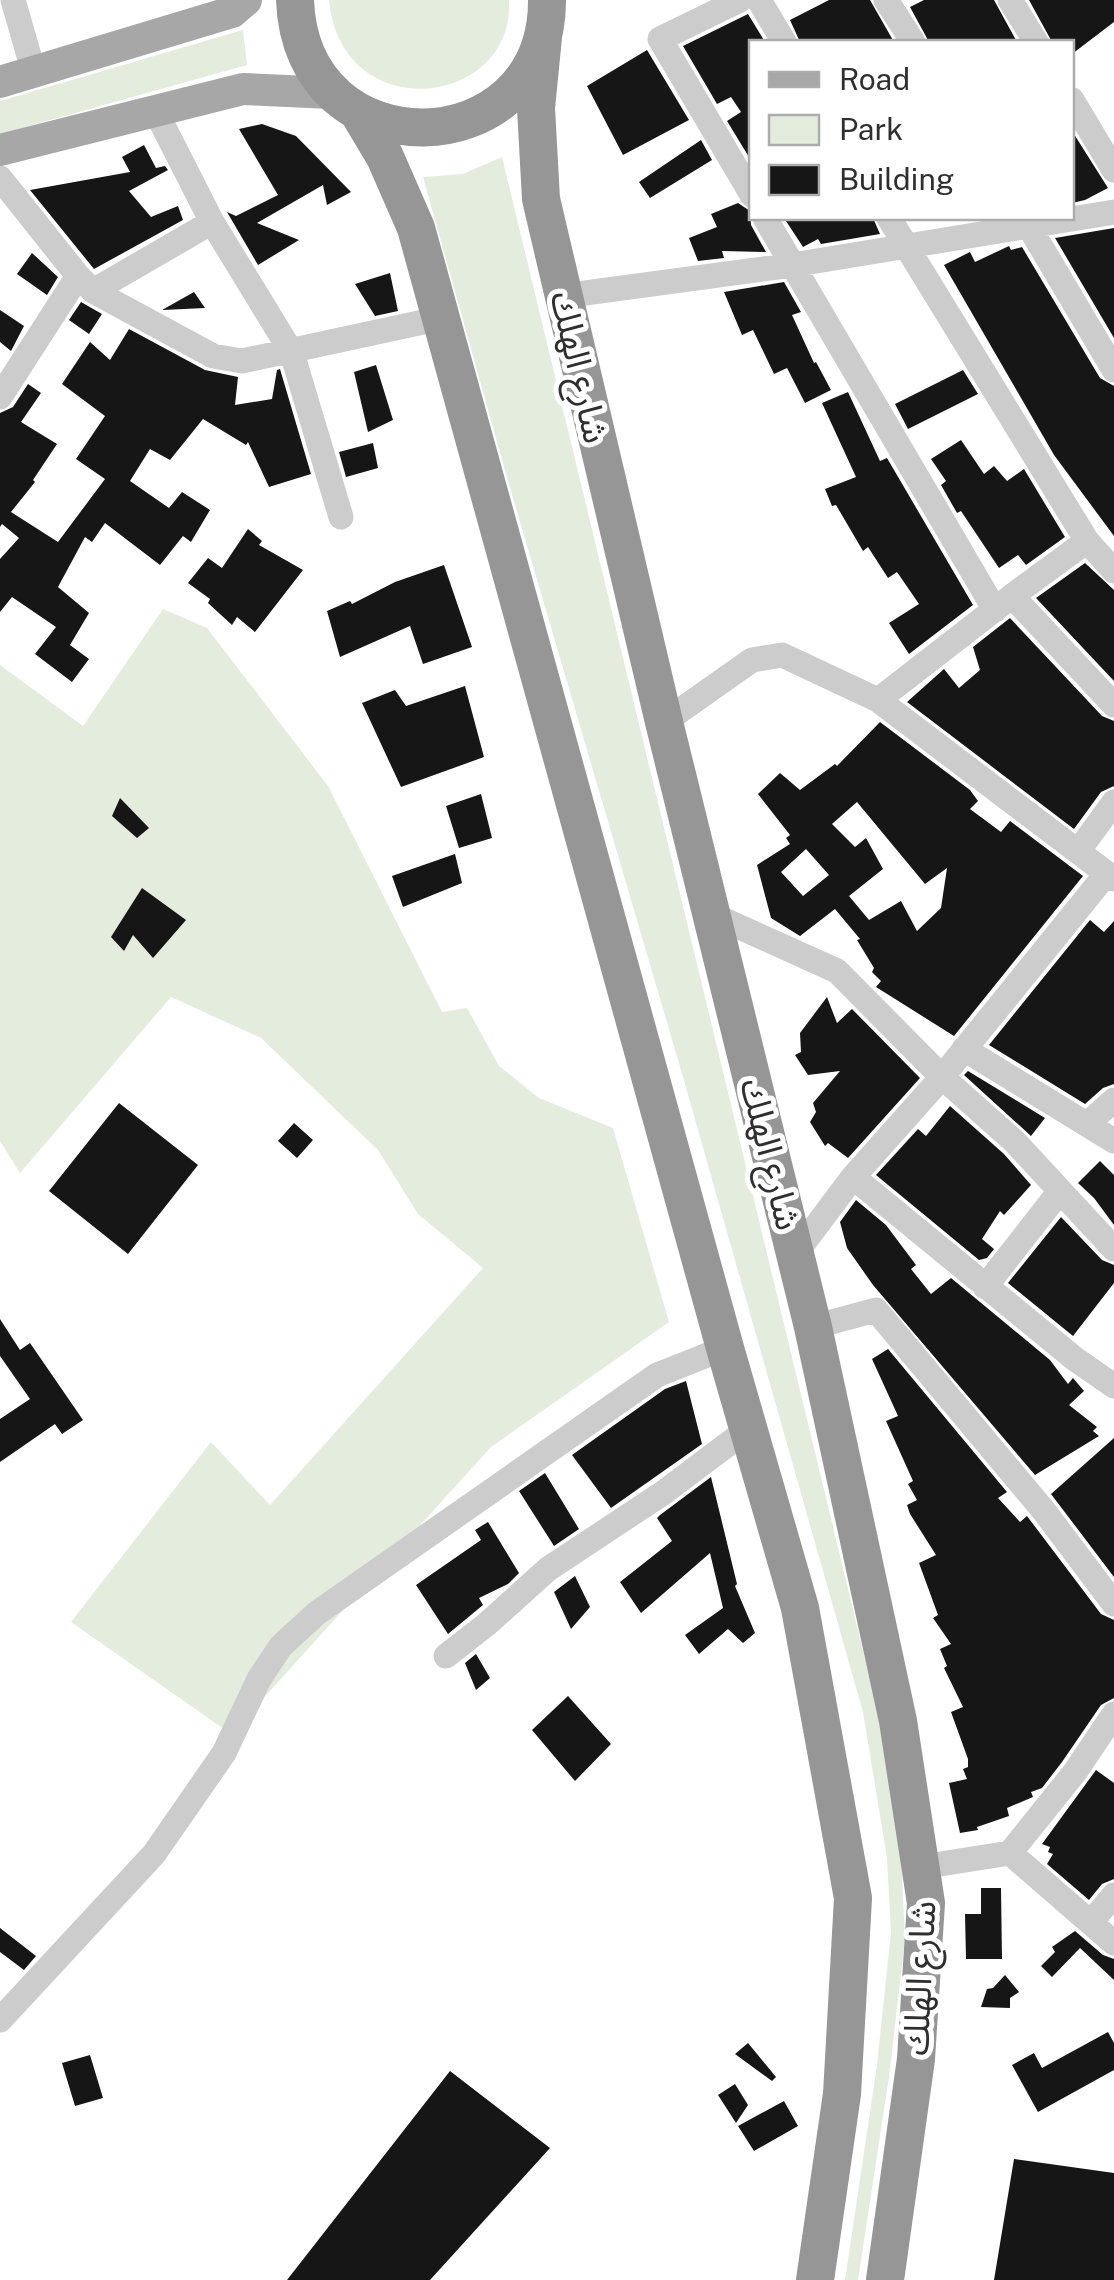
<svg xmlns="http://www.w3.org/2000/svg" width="1114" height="2280" font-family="'Public Sans','Noto Sans Arabic',sans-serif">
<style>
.green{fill:#e4ecde}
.building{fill:#161616;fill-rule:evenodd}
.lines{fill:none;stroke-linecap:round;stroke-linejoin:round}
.minor{stroke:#ccc;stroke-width:25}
.major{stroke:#a7a7a7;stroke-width:32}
.highway{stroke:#969696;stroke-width:38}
.labels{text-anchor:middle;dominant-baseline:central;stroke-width:10;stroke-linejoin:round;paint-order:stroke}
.street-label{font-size:35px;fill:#2f2f2f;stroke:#fff}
</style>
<rect width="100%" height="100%" fill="#fff"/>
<path class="green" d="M329 0H509C515 108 341 128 329 0Z
M243 30 247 65 0 134V101Z
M502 157 877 1709 901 1858 905 1939 889 2077 858 2280H845L877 2065 891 1932 887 1858 863 1712 683 1077 506 474 423 177 463 174Z
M163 609 207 628 328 786 442 1012 467 1008 499 1066 539 1098 613 1128 669 1322 491 1447 231 1734 71 1622 211 1442 270 1505 483 1268 418 1214 378 1150 261 1038 171 997 20 1173 0 1141V665L83 726Z"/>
<path class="building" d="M829 0H870L894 42H800L790 20Z
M924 0H994L1017 42H929L910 7Z
M1029 0H1114V22L1072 54V42H1052Z
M748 14 765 42H752V162L727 121 741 112 731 97 717 104 683 46Z
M647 50 689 120 623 155 587 86Z
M262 124 296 136 351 192 327 205 323 185 257 223 299 240 258 265 227 212 236 216 278 195 239 129Z
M1072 131 1108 188 1085 200 1072 203Z
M701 140 712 160 650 198 639 182Z
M144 145 156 168 165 166 168 170 129 191 151 217 178 206 183 220 94 269 30 190 130 172 122 157Z
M738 203 750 211 751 225 766 252 722 251 724 258 698 261 689 238 717 227 711 214Z
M784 218H873L880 234 821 244 818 239 803 247Z
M1114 228V338L1055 238Z
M1009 246 1011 250 1022 247 1100 378 1114 386V536L1054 455 944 265 970 252 975 262Z
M32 253 58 277 47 295 17 274Z
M390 273 398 311 375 316 355 284Z
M784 282 801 312 792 315 814 363 816 362 831 390 805 403 787 368 774 374 753 330 742 335 724 292Z
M194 292 205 308 162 310Z
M81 302 102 314 89 334 69 320Z
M0 310 24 326 11 351 0 342Z
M129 329 205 370 238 377 235 405 272 399 277 370 280 369 311 474 269 487 248 442 246 445 203 419 170 460 150 449 130 481 169 508 182 492 210 510 191 542 183 536 160 565 105 523 92 542 85 537 58 587 89 613 70 645 89 659 72 682 35 654 56 627 12 597 0 612V559L19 538 2 524 0 527V413L13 407 28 384 41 393 21 422 57 444 33 480 35 482 11 512 58 542 105 479 76 459 105 416 62 384 90 342 110 360Z
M376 365 393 420 368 432 354 372Z
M963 370 978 394 908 429 895 404Z
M848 392 880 461 887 458 973 605 909 654 889 623 919 604 897 572 888 578 868 547 863 551 836 505 832 506 825 489 856 477 822 403Z
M961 440 984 474 994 466 1007 481 1024 469 1065 537 1026 565 1018 555 999 568 961 511 957 513 941 485 946 481 931 459Z
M373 443 378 468 346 477 339 452Z
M248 529 262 541 259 545 303 570 255 632 237 617 232 625 208 603 210 599 188 583 208 558 222 568Z
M1085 563 1114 590V681L1036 598Z
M444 565 472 647 423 664 410 626 340 657 327 611 350 601 352 604 395 582Z
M1010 618 1102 716 1114 721V786L1101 792 1074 829 907 702 944 669 959 688 980 670 973 647Z
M465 686 484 757 401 787 362 703 395 690 406 706Z
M880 722 970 790 978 801 970 809 1001 832 1010 821 1083 876 954 1036 876 987 881 981 872 972 874 968 857 940 860 939 835 909 800 936 771 918 757 865 790 844 786 838 790 835 758 794 780 773 800 790 835 764 837 766ZM857 802 925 884 947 868 941 908 917 931 901 901 869 920 849 896 883 869 866 838 855 847 832 824ZM806 849 829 875 803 896 781 872Z
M481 794 492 838 459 848 446 806Z
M120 798 149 828 137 838 112 816Z
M455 854 462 883 403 907 392 876Z
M142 888 186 920 153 958 133 935 124 951 111 937Z
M1090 920 1104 932 1114 921V1084L1103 1088 1085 1104 989 1045Z
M827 997 837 1023 852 1009 920 1078 848 1158 828 1143 825 1146 810 1122 816 1112 813 1103 840 1071 808 1075 795 1055 801 1052 800 1033Z
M968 1071 1045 1118 1031 1136 964 1075Z
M119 1103 198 1165 128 1254 49 1191Z
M950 1106 1004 1154 1031 1185 1004 1215 1000 1211 982 1239 994 1249 987 1258 979 1260 876 1175 918 1129 926 1136Z
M294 1123 313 1140 297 1158 278 1141Z
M1100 1161 1114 1175V1225L1094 1198 1078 1183Z
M856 1200 886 1225 916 1265 911 1269 931 1294 951 1278 1050 1360 1068 1384 1073 1378 1084 1391 1069 1405 1097 1427 1093 1431 1099 1436 1035 1475 873 1285 847 1248 840 1222Z
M1061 1217 1102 1260 1114 1265V1283L1073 1336 1008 1283Z
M0 1319 20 1350 30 1343 83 1420 62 1434 55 1424 0 1462V1419L30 1399 0 1356Z
M888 1349 1007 1492 998 1498 1020 1522 1027 1516 1101 1614 1114 1620V1698L1101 1705 1062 1762 1042 1788 1031 1792 1033 1797 1007 1808 1009 1816 977 1827 978 1830 960 1833 949 1783 967 1779 963 1769 968 1767V1759L951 1712 963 1707 944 1668 947 1666 940 1649 951 1644 933 1618 938 1615 919 1563 936 1555 910 1514 907 1505 917 1500 908 1484 913 1481 886 1421 898 1416 872 1359Z
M686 1381 702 1444 611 1508 572 1455 665 1389Z
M1114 1438V1577L1051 1494Z
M545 1473 579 1529 554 1546 519 1491Z
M711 1477 737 1584 735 1586 755 1633 743 1643 728 1629 699 1654 685 1635 723 1608 710 1553 641 1613 620 1582 672 1541 657 1518 660 1515Z
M488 1522 519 1573 508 1584 479 1598 483 1605 448 1634 416 1585 481 1540 475 1530Z
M575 1576 590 1607 571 1629 554 1592Z
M476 1654 490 1678 476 1690 465 1663Z
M568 1696 611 1744 575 1781 532 1730Z
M1096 1770 1114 1783V1879L1102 1884 1089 1900 1047 1864 1053 1854 1048 1852 1050 1847 1042 1844Z
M981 1888H1001L1002 1959H966L965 1914H981Z
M0 1928 36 1956 24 1970 0 1952Z
M1075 1931 1103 1955 1114 1959V1980L1080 1948 1052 1977 1041 1966 1055 1952 1052 1947Z
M1005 1975 1019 1992 1010 1998V2008L981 2007 987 1989 993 1988Z
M1108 2032 1114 2043V2070L1038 2112 1012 2065 1034 2053 1042 2068Z
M748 2043 776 2077 772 2081 735 2054Z
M90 2055 103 2098 75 2106 62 2063Z
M450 2071 550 2148 430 2280H287Z
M735 2084 748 2105 736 2123 718 2095Z
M784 2101 798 2126 754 2151 738 2126Z
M1014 2159 1114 2173V2280H994Z"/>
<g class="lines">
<path class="minor" d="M13 0 34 73
M740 0 660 39 752 195
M759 0 784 42
M886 0 913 42
M1010 0 1036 42
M1072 100 1114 170
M156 112 212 222 292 353 341 517
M0 178 78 276 0 397
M765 218 995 610
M889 218 1087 541
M1024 218 1114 370
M78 276 93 291 213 356 242 361 442 318
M93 291 212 222
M563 296 792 265 1114 212
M1012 596 1087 541 1114 571
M878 700 1012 596 1114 705
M664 722 752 660 782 655 878 700 1114 879
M1079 850 1114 802
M713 915 837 971 942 1077 1015 1142 1114 1249
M964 1049 1114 1141
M1087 1124 1114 1100
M853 1177 942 1077 1107 873
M796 1253 853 1177 1075 1359 1114 1386
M985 1287 1060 1191
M813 1327 876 1310 1044 1511 1114 1604
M446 1656 487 1624 548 1569 663 1493 748 1429
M1010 1853 1075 1772 1114 1714
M921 1867 1010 1853 1114 1943
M1091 1922 1114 1895
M0 2020 154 1854 224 1753 259 1679 281 1646 317 1613 657 1375 725 1348"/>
<path class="major" d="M0 82 232 12 246 0
M0 150 243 89 331 93"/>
<path class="highway" d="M295 0C301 173 548 167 547 0
M543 37 536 108 541 199 664 722 813 1327 898 1721 926 1903 916 2059 885 2280
M360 115 385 157 416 228 725 1348 800 1608 853 1898 842 2094 815 2280"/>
</g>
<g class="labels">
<g class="street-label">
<text transform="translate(580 367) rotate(77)">شارع الهلك</text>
<text transform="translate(771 1154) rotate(76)">شارع الهلك</text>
<text transform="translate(919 1978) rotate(-87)">شارع الهلك</text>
</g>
</g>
<rect x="749" y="40" width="325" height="180" fill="#ffffff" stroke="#acacac" stroke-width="2.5"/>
<rect x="769" y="72" width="50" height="15" fill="#a7a7a7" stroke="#acacac" stroke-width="2.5"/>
<text x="839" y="90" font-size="30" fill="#2f2f2f">Road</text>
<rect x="769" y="115" width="50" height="30" fill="#e4ecde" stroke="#acacac" stroke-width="2.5"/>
<text x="839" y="140" font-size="30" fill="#2f2f2f">Park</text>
<rect x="769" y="165" width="50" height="30" fill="#161616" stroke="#acacac" stroke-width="2.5"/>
<text x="839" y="190" font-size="30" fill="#2f2f2f">Building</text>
</svg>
